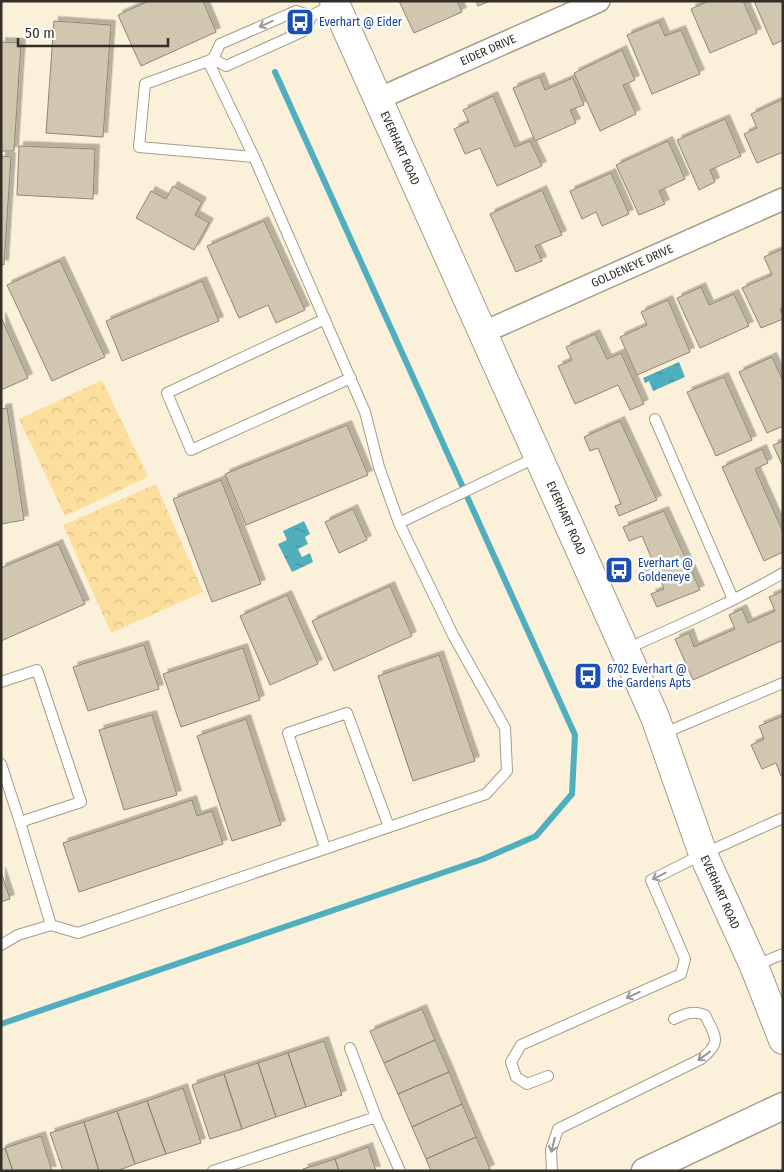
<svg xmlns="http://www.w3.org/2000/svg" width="784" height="1172" font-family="'Fira Sans Condensed',sans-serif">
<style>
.park{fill:url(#park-crowns)}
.water{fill:url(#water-ripples)}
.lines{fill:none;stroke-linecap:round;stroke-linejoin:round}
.stream{stroke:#50afbe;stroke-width:6}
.building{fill:#d1c7b1;stroke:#8f8671;filter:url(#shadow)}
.service-casing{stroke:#a69c87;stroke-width:12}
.minor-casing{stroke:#a69c87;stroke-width:24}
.tertiary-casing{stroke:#a69c87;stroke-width:29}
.secondary-casing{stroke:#a69c87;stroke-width:30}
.service{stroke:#fff;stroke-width:10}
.minor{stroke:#fff;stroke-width:21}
.tertiary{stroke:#fff;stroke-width:26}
.secondary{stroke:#fff;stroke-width:28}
.oneway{stroke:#999793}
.labels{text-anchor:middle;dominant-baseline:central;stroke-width:5;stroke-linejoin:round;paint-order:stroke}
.transit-label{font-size:12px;fill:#164399;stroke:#fefefe;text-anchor:start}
.street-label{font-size:12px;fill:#332f27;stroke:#fefefe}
</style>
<defs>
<pattern id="park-crowns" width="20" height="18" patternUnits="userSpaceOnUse" patternTransform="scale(1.25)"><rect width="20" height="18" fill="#fddf9d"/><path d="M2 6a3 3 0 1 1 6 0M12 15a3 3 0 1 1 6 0" fill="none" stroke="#d9c087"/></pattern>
<pattern id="water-ripples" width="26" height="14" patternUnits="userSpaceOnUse" patternTransform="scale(1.25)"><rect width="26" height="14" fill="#50afbe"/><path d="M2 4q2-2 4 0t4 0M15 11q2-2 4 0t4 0" fill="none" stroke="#438f9a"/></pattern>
<filter id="shadow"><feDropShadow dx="4.5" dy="-4.5" stdDeviation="0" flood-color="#0004"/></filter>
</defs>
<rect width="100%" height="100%" fill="#fbf0d9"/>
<path class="park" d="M102 380 148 477 65 516 19 419Z
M156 484 203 592 111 633 63 525Z"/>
<path class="water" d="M679 362 685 377 653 391 649 381 645 383 643 378Z
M304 521 310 534 305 537 308 544 298 549 302 557 310 553 313 562 292 572 278 544 287 540 283 531Z"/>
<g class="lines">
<path class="stream" d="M1 1024 483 859 536 836 572 794 575 735 275 72"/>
</g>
<path class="building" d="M149 1H203L216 32 141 66 118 15Z
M399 1H457L462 12 414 33Z
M476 1H490L478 6Z
M709 1H743L757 33 710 53 691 9Z
M754 1H783V40L773 45Z
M54 21 111 25 103 137 46 133Z
M659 22 665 36 681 30 700 74 652 94 627 35Z
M1 42 21 43 14 151H1Z
M622 50 635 80 623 85 636 114 600 131 574 73Z
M540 77 545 90 573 78 584 105 570 110 576 123 535 141 513 88Z
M493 96 515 147 530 141 542 166 497 186 480 148 465 154 454 129 469 122 463 110Z
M783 99V152L757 163 744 134 757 128 751 114Z
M725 119 741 156 710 170 715 182 699 190 677 140Z
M668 141 685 179 659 191 665 204 639 215 616 165Z
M19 146 95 149 93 199 17 195Z
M1 156 11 157 4 265 1 264Z
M611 173 629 214 602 226 596 212 582 219 570 191Z
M173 186 202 202 195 215 209 223 194 250 136 218 151 191 166 199Z
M542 190 562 235 535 246 542 261 516 272 490 214Z
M264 221 305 310 276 323 268 305 239 318 207 246Z
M783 249V308L780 309 783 315V319L761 328 742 288 772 275 764 257Z
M60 261 105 357 52 381 7 285Z
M202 281 219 321 122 361 106 321Z
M701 287 709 305 734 294 749 326 700 348 677 298Z
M668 300 690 352 637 375 620 337 647 325 641 312Z
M1 317 28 378 1 390Z
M595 334 607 359 621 353 644 404 630 410 618 385 575 404 558 366 572 360 566 347Z
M772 357 783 381V426L767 433 739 372Z
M724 377 752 440 716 456 687 392Z
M7 408 24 520 1 524V409Z
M620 421 657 500 619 516 615 506 621 504 598 448 590 451 584 437Z
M347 425 368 475 246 525 225 474Z
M783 441V467L773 445Z
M762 449 768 463 755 469 783 532V552L764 561 722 467Z
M221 480 261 584 212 602 173 499Z
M353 509 367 540 339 553 325 522Z
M664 511 700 590 657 607 651 594 664 589 659 575 645 580 640 567 653 562 642 536 629 541 623 527Z
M58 544 85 604 1 641V568Z
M390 586 412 636 334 671 312 621Z
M783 591V640L693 680 675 639 689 633 694 647 735 629 729 615 742 609 748 623 775 611 769 597Z
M287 595 318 664 270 685 240 616Z
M144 645 159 689 88 711 73 667Z
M243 648 260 700 181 727 163 674Z
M439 655 475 761 413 781 378 676Z
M152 715 177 795 124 810 99 730Z
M783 716V775L781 776 776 763 762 769 751 745 764 739 759 726Z
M246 719 281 825 232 841 197 736Z
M192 800 197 816 212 811 223 844 79 892 63 843Z
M1 872 10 899 1 902Z
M422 1009 435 1040 384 1063 370 1031Z
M435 1040 449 1072 398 1094 384 1063Z
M324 1041 342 1095 306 1107 288 1053Z
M288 1053 306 1107 276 1117 258 1063Z
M258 1063 276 1117 242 1129 224 1074Z
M449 1072 462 1104 412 1127 398 1094Z
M224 1074 242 1129 210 1139 192 1085Z
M183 1088 201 1143 166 1154 147 1101Z
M147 1101 166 1154 135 1164 117 1111Z
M462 1104 476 1137 426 1159 412 1127Z
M117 1111 135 1164 117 1171H99L84 1122Z
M84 1122 99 1171H63L50 1133Z
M41 1136 52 1171H13L5 1148Z
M476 1137 490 1169 486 1171H431L426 1159Z
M368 1147 376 1171H339L335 1159Z
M5 1148 13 1171H1V1150Z
M335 1159 339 1171H304L303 1169Z"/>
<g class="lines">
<defs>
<path id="service" d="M311 16 296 11 220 44 213 59 226 66 306 30 311 16 334 4
M208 61 254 157 139 147 145 84 208 61 213 59
M254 157 365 412 379 467 399 523
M325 319 167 393 191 450 351 378
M655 419 733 599
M626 649C678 626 733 602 783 573
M1 682 37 670 81 802 20 822
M662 734 783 683
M1 764 20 822 51 925
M325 848 288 733 347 713 389 827
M1 945 18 935 51 925 78 933 486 794 507 771 505 728 453 635 399 523 537 457
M754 966 783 954
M548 1076 527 1084 516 1077 511 1062 521 1045 681 974 685 959 651 880 703 854 783 818
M376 1117 400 1171
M213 1171 376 1117 350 1048
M552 1171 551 1150 558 1129 701 1059C723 1042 715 1036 705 1015 693 1010 685 1014 674 1019"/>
<path id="minor" d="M378 99 599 1
M482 333 783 199"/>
<path id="tertiary" d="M645 1171 783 1106"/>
<path id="secondary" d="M334 1 655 717 703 854 754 966 783 1040"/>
</defs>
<use href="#service" class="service-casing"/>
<use href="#minor" class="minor-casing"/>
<use href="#tertiary" class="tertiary-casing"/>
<use href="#secondary" class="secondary-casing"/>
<use href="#service" class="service"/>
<use href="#minor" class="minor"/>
<use href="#tertiary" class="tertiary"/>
<use href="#secondary" class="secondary"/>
</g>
<defs><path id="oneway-shaft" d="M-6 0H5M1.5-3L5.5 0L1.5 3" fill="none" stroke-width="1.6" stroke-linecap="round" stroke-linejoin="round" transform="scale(1.25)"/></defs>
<g class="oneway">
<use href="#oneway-shaft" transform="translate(266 24) rotate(156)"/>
<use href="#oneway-shaft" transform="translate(659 876) rotate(153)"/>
<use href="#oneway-shaft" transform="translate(633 995) rotate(156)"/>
<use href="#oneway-shaft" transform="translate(704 1056) rotate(144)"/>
<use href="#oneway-shaft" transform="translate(553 1145) rotate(104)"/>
</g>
<defs>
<symbol id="bus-square" viewBox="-11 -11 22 22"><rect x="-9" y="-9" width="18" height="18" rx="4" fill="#1a4fb4" stroke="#fefefe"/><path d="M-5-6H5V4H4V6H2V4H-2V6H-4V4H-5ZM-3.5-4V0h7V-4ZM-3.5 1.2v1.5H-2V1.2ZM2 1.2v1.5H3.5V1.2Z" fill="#fff"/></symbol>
</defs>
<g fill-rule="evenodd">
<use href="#bus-square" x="284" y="6" width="32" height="32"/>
<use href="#bus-square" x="603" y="554" width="32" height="32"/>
<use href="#bus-square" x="572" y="660" width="32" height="32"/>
</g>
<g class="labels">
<g class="transit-label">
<text x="319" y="22">Everhart @ Eider</text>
<text x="638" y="563">Everhart @<tspan x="638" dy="14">Goldeneye</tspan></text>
<text x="607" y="669">6702 Everhart @<tspan x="607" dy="14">the Gardens Apts</tspan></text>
</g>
<g class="street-label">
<text transform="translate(488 50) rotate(-24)">EIDER DRIVE</text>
<text transform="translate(400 148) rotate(66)">EVERHART ROAD</text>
<text transform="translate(632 266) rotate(-24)">GOLDENEYE DRIVE</text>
<text transform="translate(566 518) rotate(66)">EVERHART ROAD</text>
<text transform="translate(720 892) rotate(66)">EVERHART ROAD</text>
</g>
</g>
<rect width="784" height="1172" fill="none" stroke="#332f27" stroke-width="5"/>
<path d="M18 38v8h150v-8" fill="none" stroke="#332f27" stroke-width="2.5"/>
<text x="25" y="38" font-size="15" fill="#332f27" stroke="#fefefe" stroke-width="4" paint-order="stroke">50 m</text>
</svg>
